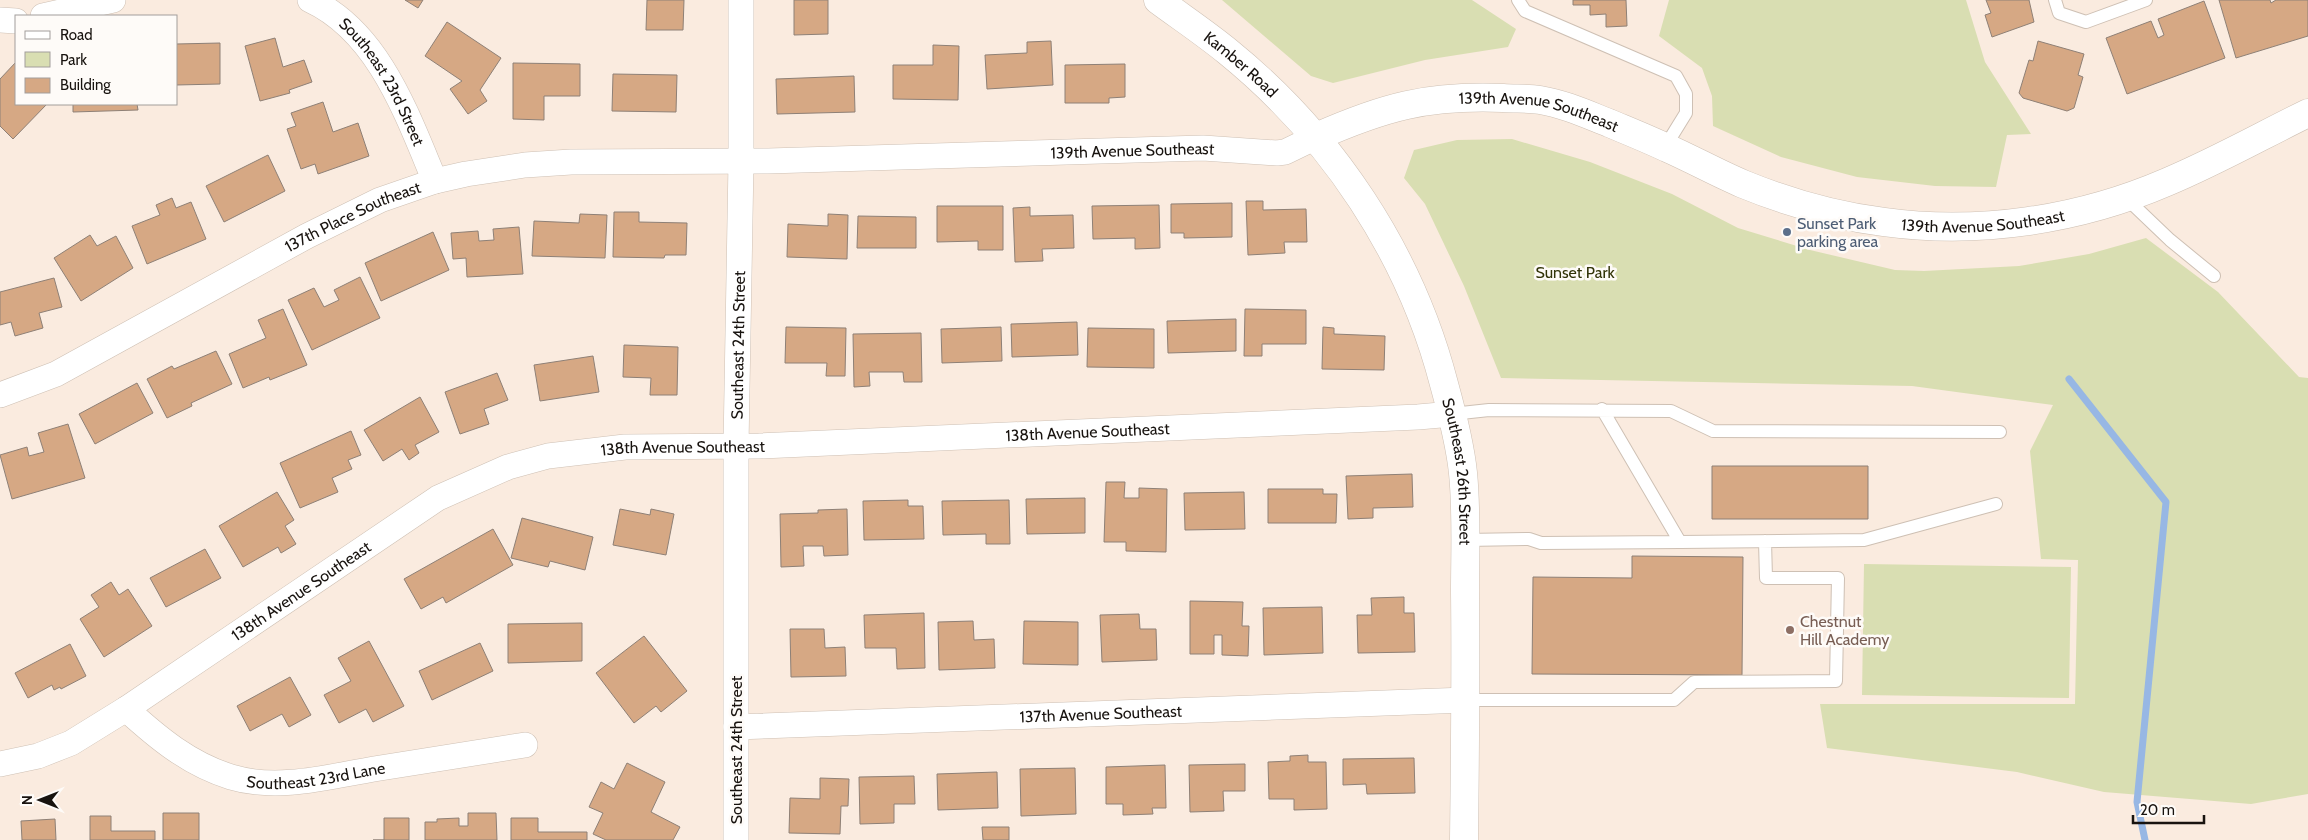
<svg xmlns="http://www.w3.org/2000/svg" width="2308" height="840" font-family="Cabin,sans-serif">
<style>
.green{fill:#d9deb2}
.lines{fill:none;stroke-linecap:round;stroke-linejoin:round}
.stream{stroke:#97b7e4;stroke-width:7}
.building{fill:#d6a884;stroke:#8e8076}
.service-casing{stroke:#cec0b4;stroke-width:14}
.minor-casing{stroke:#cec0b4;stroke-width:26}
.tertiary-casing{stroke:#cec0b4;stroke-width:29}
.service{stroke:#fff;stroke-width:12}
.minor{stroke:#fff;stroke-width:25}
.tertiary{stroke:#fff;stroke-width:28}
.service-dot{fill:#5c6f8a;stroke:#fefbf8;stroke-width:2}
.education-dot{fill:#8d6e63;stroke:#fefbf8;stroke-width:2}
.labels{text-anchor:middle;dominant-baseline:central;stroke-width:5;stroke-linejoin:round;paint-order:stroke}
.street-label{font-size:16px;fill:#18130f;stroke:#fefbf8}
.service-label{font-size:16px;fill:#4e5e75;stroke:#fefbf8;text-anchor:start}
.park-label{font-size:16px;fill:#323408;stroke:#fefbf8}
.education-label{font-size:16px;fill:#785e54;stroke:#fefbf8;text-anchor:start}
</style>
<rect width="100%" height="100%" fill="#faebdf"/>
<path class="green" d="M1222 0H1472L1516 29 1508 47 1425 60 1333 83 1311 76Z
M1669 0H1966L1985 62 2031 134 2007 135 1996 187 1935 186 1857 177 1781 157 1713 126 1712 96 1702 68 1659 36Z
M1512 139 1590 162 1672 194 1738 228 1810 250 1895 270 1924 271 2019 266 2089 254 2146 238 2218 292 2299 377 2308 378V794L2251 804 2104 792 2017 772 1827 748 1820 704H2075L2078 560 2041 559 2030 451 2053 405 1912 386 1501 378 1464 286 1425 204 1404 178 1414 150 1457 140Z
M1864 564 2071 567 2069 698 1862 695Z"/>
<g class="lines">
<path class="stream" d="M2069 379 2166 502 2137 802 2145 840"/>
</g>
<path class="building" d="M405 0H423L418 8Z
M647 0H684L683 30H646Z
M794 0H828V34L794 35Z
M1573 0H1626L1627 26 1606 27V14L1590 15V5H1573Z
M1986 0H2029L2034 22 1992 37 1985 15 1991 13Z
M2219 0H2270L2271 3 2276 0H2308V36L2236 58Z
M2204 1 2225 58 2127 94 2106 38 2151 21 2158 38 2164 35 2158 19Z
M447 22 501 58 480 90 487 101 468 114 450 89 462 81 425 56Z
M275 38 283 67 304 60 312 82 289 90 290 93 260 101 245 46Z
M1051 41 1053 85 987 89 985 55 1027 53V42Z
M2038 41 2084 54 2078 75 2083 77 2074 108 2067 111 2023 98 2019 93 2029 60 2033 61Z
M220 43V84L176 85V44Z
M933 45 959 46 958 100 893 99V65H933Z
M16 62V104H47L13 139 0 126V79Z
M513 63 580 64V96H544V120L513 119Z
M1125 64V97L1109 98V103H1065V65Z
M613 74 677 75 676 112 612 111Z
M854 76 855 112 777 114 776 79Z
M323 102 333 132 358 123 369 156 318 174 315 164 301 169 287 129 296 126 291 113Z
M73 104H137L138 110 73 112Z
M268 155 285 191 224 222 206 186Z
M172 198 176 208 191 202 206 239 147 264 132 226 160 215 156 205Z
M1246 201H1263V210L1306 209 1307 242H1284L1285 253 1248 255Z
M1232 203V237L1184 238V233H1171V204Z
M1159 205 1160 248 1135 249V238L1093 239 1092 206Z
M937 206H1003V250H978V241L937 242Z
M1030 207V216L1073 215 1074 248 1042 249 1043 261 1015 262 1013 208Z
M614 212H639V222L687 223 686 255H665L664 258 613 257Z
M580 214 607 215 605 258 532 256 534 221 579 223Z
M828 214 848 215 847 259 787 257 788 224 828 226Z
M858 216 916 217V248H857Z
M519 227 523 274 467 277 466 258 453 259 451 233 478 231 479 241 494 240 493 229Z
M433 232 449 270 381 301 365 263Z
M90 235 97 246 116 236 133 268 81 301 54 258Z
M360 277 380 318 312 350 288 300 314 288 324 307 339 300 334 290Z
M54 278 62 307 39 313 43 328 15 336 11 322 0 325V292Z
M283 309 307 365 270 380 269 377 243 388 229 354 266 338 258 320Z
M1245 309 1306 310V344H1262V356H1244Z
M1236 319V351L1168 353 1167 321Z
M1077 322 1078 355 1012 357 1011 324Z
M786 327 846 328 845 376H826L827 363H785Z
M1001 327 1002 361 942 363 941 329Z
M1323 327 1334 328V334L1385 336 1384 370 1322 369Z
M1088 328 1154 329V368L1087 367Z
M921 333 922 382H904L903 372H869L870 386 854 387 853 334Z
M624 345 678 347 677 395H650L651 378 623 377Z
M216 351 232 384 191 403 192 406 167 418 147 379 172 366 174 369Z
M593 356 599 392 540 401 534 365Z
M497 373 508 400 484 409 489 424 460 434 445 392Z
M137 383 153 413 95 444 79 414Z
M420 397 439 432 415 445 419 453 409 460 402 449 383 461 364 430Z
M68 424 85 478 12 499 0 455 27 447 29 456 44 452 38 433Z
M351 431 361 455 348 460 352 469 332 478 338 492 300 508 280 463Z
M1712 466H1868V519H1712Z
M1412 474 1413 507 1373 508V518L1348 519 1346 476Z
M1106 482H1125L1124 498H1139V488L1167 489 1166 552 1126 551V542H1104Z
M1268 489H1323V494H1337L1336 523H1268Z
M277 492 294 520 285 526 296 544 281 553 278 547 243 567 219 526Z
M1244 492 1245 529 1185 530 1184 493Z
M1085 498V533L1027 534 1026 499Z
M908 500V506H923L924 539 864 540 863 501Z
M1009 500 1010 544H986V534L943 535 942 501Z
M620 509 650 515 651 509 674 514 666 555 613 545Z
M847 509 848 555 824 556 823 546H803L804 566 781 567 780 514 818 513V510Z
M522 518 593 537 585 570 550 561 548 567 511 558Z
M493 529 513 565 446 603 443 597 421 609 404 579Z
M205 549 221 578 166 607 150 578Z
M1632 556 1743 557 1742 675 1532 674 1533 577 1632 578Z
M111 582 119 595 128 589 152 626 104 657 80 619 99 607 91 595Z
M1404 597V613H1414L1415 652 1358 653 1357 615H1372L1371 598Z
M1190 601 1243 602 1242 626H1249L1248 656 1222 655V635H1214V654H1190Z
M1322 607 1323 653 1264 655 1263 608Z
M924 613 925 668 897 669 896 648H865L864 615Z
M1139 614 1140 629H1156L1157 660 1102 662 1100 615Z
M973 621 974 640 994 639 995 668 939 670 938 622Z
M1024 621 1078 622V665L1023 664Z
M582 623V661L508 663V624Z
M790 629H824L825 648 845 647 846 676 791 677Z
M644 636 687 691 661 712 656 706 634 723 596 673Z
M369 641 404 706 373 722 366 709 339 723 324 695 351 681 338 658Z
M480 643 493 671 432 700 419 671Z
M70 644 86 676 61 689 60 687 54 690 52 685 28 698 15 673Z
M290 677 311 715 289 727 282 714 250 731 237 706Z
M1308 755V762H1326L1327 809 1294 810V799H1269L1268 762 1290 761V756Z
M1414 758 1415 793 1367 794 1366 784 1343 785V759Z
M627 763 665 782 651 812 680 827 673 840H606L593 834 603 813 589 807 601 782 614 789Z
M1245 764V791H1223L1224 811 1190 812 1189 765Z
M1165 765 1166 808H1152L1153 814 1123 815V804H1106V767Z
M1075 768 1076 814 1021 816 1020 769Z
M997 772 998 808 938 810 937 774Z
M914 776 915 804H894V823L860 824 859 777Z
M820 778 849 779 848 806H841L840 834 789 833 790 798 820 799Z
M163 813H199V840H163Z
M468 813H496L497 840H425V822H437V819L459 818V826H468Z
M90 816H111V831H155V840H90Z
M384 818H409V840H373H384Z
M511 818H538V832H587V840H511Z
M55 819 56 840H22L21 821Z
M982 827H1009V840H983Z"/>
<g class="lines">
<defs>
<path id="service" d="M1518 0 1525 11 1676 76 1686 94V113L1665 147
M2055 0 2059 13 2086 22 2146 0
M2126 198 2170 240 2214 276
M1602 409 1680 542 1864 540 1996 504
M1452 414 1489 410 1671 411 1713 431 2000 432
M1465 540 1529 539 1541 543 1680 542
M1466 700H1674L1694 682 1836 681 1838 578H1766L1765 541"/>
<g id="minor">
<path id="s1" d="M310 0C379 32 407 115 435 181"/>
<path d="M43 16 113 0"/>
<path d="M0 20 16 21"/>
<path id="s2" d="M0 395 56 374 307 236 380 200 435 181 466 174 525 165 571 162 768 161 1203 148 1277 153 1285 152 1316 137"/>
<path id="s3" d="M126 709C158 738 189 764 231 777 277 791 328 777 374 769 425 761 475 753 525 745"/>
<path id="s4" d="M736 727 1466 700"/>
<path id="s5" d="M0 764 38 756 71 743 126 709 438 498 508 467 548 456 625 447 759 446 1418 417 1452 414"/>
<path id="s6" d="M736 840V446L741 162V0"/>
</g>
<g id="tertiary">
<path id="s7" d="M1158 0C1181 17 1205 33 1227 51 1332 136 1410 253 1444 384 1452 413 1460 443 1463 473 1467 512 1465 553 1465 592 1466 675 1465 757 1464 840"/>
<path id="s8" d="M1316 137C1384 107 1427 95 1503 98 1515 99 1528 98 1540 100 1564 104 1586 114 1609 123 1628 131 1648 139 1667 148 1692 159 1717 173 1743 184 1787 202 1836 216 1884 222 1979 235 2079 220 2167 182 2215 162 2261 136 2308 113"/>
</g>
</defs>
<use href="#service" class="service-casing"/>
<use href="#minor" class="minor-casing"/>
<use href="#tertiary" class="tertiary-casing"/>
<use href="#service" class="service"/>
<use href="#minor" class="minor"/>
<use href="#tertiary" class="tertiary"/>
</g>
<circle class="service-dot" cx="1787" cy="232" r="5"/>
<circle class="education-dot" cx="1790" cy="630" r="5"/>
<g class="labels">
<g class="street-label">
<text stroke="none"><textPath href="#s7" startOffset="105">Kamber Road</textPath></text>
<text stroke="none"><textPath href="#s1" startOffset="112">Southeast 23rd Street</textPath></text>
<text stroke="none"><textPath href="#s8" startOffset="231">139th Avenue Southeast</textPath></text>
<text stroke="none"><textPath href="#s2" startOffset="1185">139th Avenue Southeast</textPath></text>
<text stroke="none"><textPath href="#s2" startOffset="396">137th Place Southeast</textPath></text>
<text stroke="none"><textPath href="#s8" startOffset="696">139th Avenue Southeast</textPath></text>
<text stroke="none"><textPath href="#s6" startOffset="495">Southeast 24th Street</textPath></text>
<text stroke="none"><textPath href="#s5" startOffset="1174">138th Avenue Southeast</textPath></text>
<text stroke="none"><textPath href="#s5" startOffset="769">138th Avenue Southeast</textPath></text>
<text stroke="none"><textPath href="#s7" startOffset="579">Southeast 26th Street</textPath></text>
<text stroke="none"><textPath href="#s5" startOffset="350">138th Avenue Southeast</textPath></text>
<text stroke="none"><textPath href="#s4" startOffset="365">137th Avenue Southeast</textPath></text>
<text transform="translate(736 750) rotate(-90)">Southeast 24th Street</text>
<text stroke="none"><textPath href="#s3" startOffset="212">Southeast 23rd Lane</textPath></text>
</g>
<g class="service-label">
<text x="1797" y="223">Sunset Park<tspan x="1797" dy="18">parking area</tspan></text>
</g>
<g class="park-label">
<text x="1575" y="272">Sunset Park</text>
</g>
<g class="education-label">
<text x="1800" y="621">Chestnut<tspan x="1800" dy="18">Hill Academy</tspan></text>
</g>
</g>
<rect x="15" y="15" width="162" height="90" fill="#fefbf8" stroke="#a29e9b"/>
<rect x="25" y="31" width="25" height="8" fill="#ffffff" stroke="#a29e9b"/>
<text x="60" y="40" font-size="15" fill="#18130f">Road</text>
<rect x="25" y="52" width="25" height="15" fill="#d9deb2" stroke="#a29e9b"/>
<text x="60" y="65" font-size="15" fill="#18130f">Park</text>
<rect x="25" y="78" width="25" height="15" fill="#d6a884" stroke="#a29e9b"/>
<text x="60" y="90" font-size="15" fill="#18130f">Building</text>
<g transform="translate(40 800) rotate(270)" stroke="#fefbf8" stroke-width="4" paint-order="stroke">
<path d="M0-4L9 19L0 12L-9 19Z" fill="#18130f"/>
<text y="-8" font-size="14" font-weight="bold" text-anchor="middle" fill="#18130f">N</text>
</g>
<path d="M2133 815v8h71v-8" fill="none" stroke="#18130f" stroke-width="2.5"/>
<text x="2140" y="815" font-size="15" fill="#18130f" stroke="#fefbf8" stroke-width="4" paint-order="stroke">20 m</text>
</svg>
